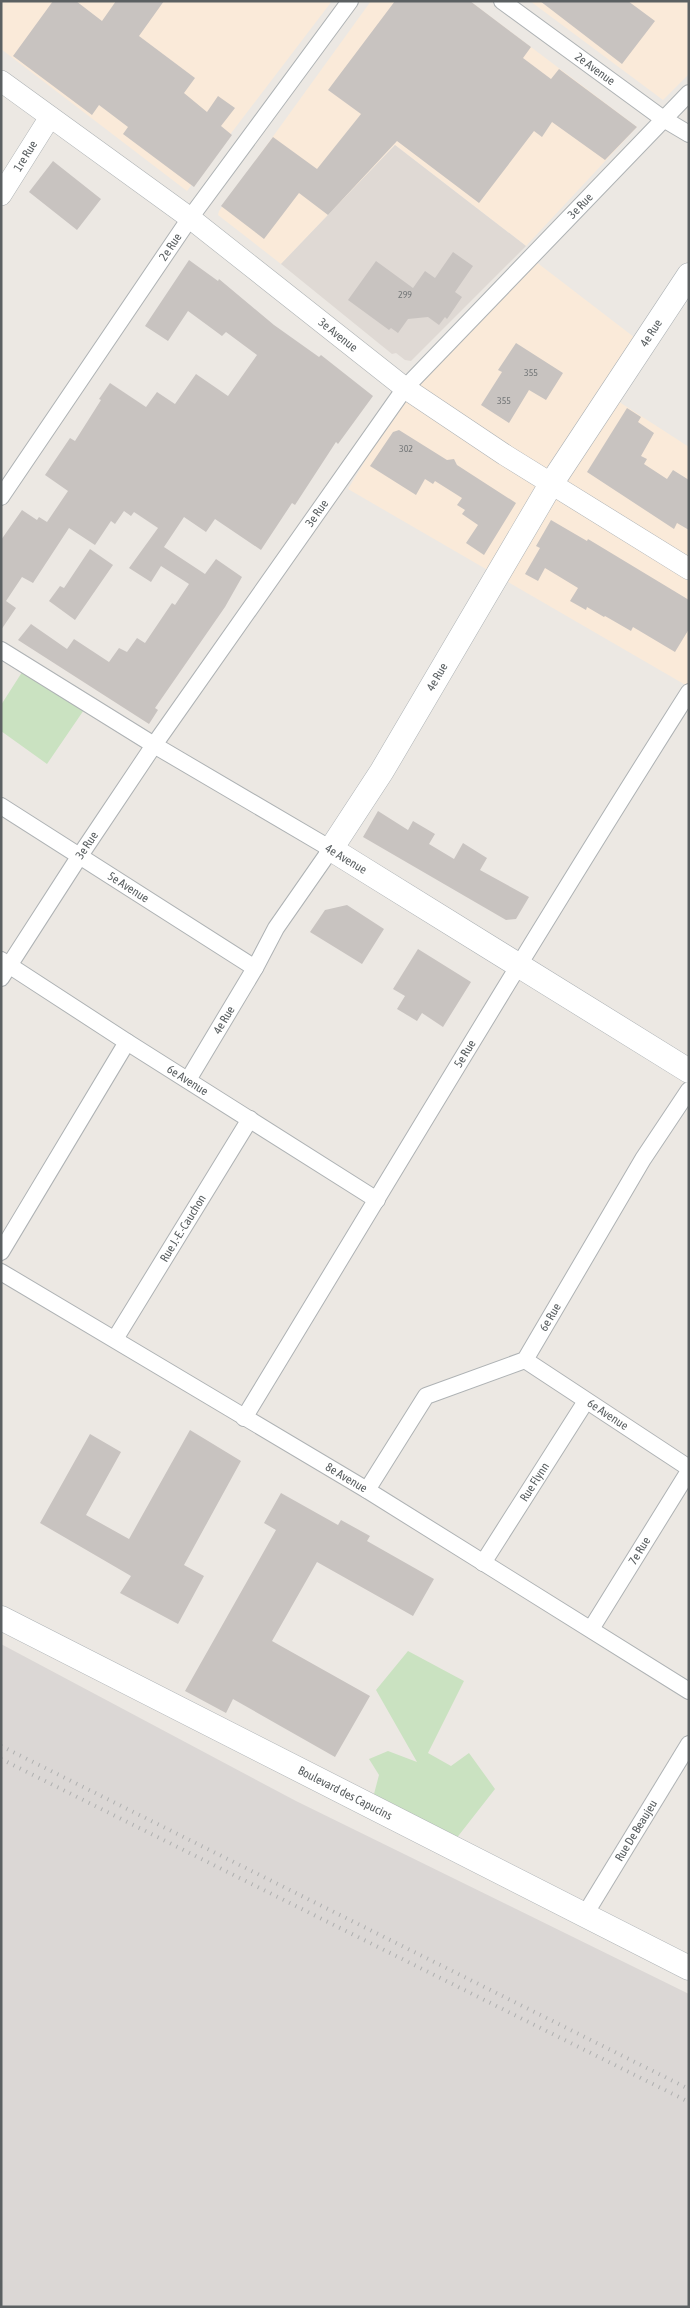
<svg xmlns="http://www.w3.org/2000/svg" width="690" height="2308" font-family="'Asap Condensed',sans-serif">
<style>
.commercial{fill:#faead9}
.industrial{fill:#dbd7d5}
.education{fill:#dfd9d4}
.green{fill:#cae2c1}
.building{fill:#c8c3c0}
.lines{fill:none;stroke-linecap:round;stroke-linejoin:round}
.minor-casing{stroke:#aeb2b4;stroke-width:18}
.tertiary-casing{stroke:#aeb2b4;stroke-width:22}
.secondary-casing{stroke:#adb2b5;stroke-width:25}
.minor{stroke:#fff;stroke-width:16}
.tertiary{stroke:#fff;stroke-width:21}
.secondary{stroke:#fff;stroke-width:24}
.rail{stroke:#afb0b0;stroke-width:4;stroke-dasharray:1 6;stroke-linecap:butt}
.labels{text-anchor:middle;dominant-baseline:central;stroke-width:4.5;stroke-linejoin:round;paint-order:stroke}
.number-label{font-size:10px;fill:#76797a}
.street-label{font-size:12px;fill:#5b6062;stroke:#fff}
</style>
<rect width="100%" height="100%" fill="#ece8e3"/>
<path class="commercial" d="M1 1H332L187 191 1 49Z
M371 1H470L637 127 526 246 395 145 281 264 218 215 219 211Z
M530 1H689V74L663 100Z
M531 258 643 344 610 396 689 447V687L348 489 407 391Z"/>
<path class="industrial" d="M1 1644 296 1801 689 1994V2307H1Z"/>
<path class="education" d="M395 145 526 246 411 361 405 360 396 353 392 354 281 264Z"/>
<path class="green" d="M26 666 88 704 47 764 1 731V705Z
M408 1651 464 1681 428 1753 451 1766 469 1753 495 1789 452 1844 374 1794 379 1775 369 1759 388 1751 417 1762 376 1690Z"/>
<path class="building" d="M53 1H76L102 21 116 1H164L139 36 195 78 184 93 207 112 218 96 235 108 221 126 232 135 194 187 123 134 128 127 99 105 92 115 13 56Z
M395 1H470L531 47 523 58 551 79 559 69 637 127 605 160 552 122 542 137 534 131 479 203 397 141 328 215 299 193 264 239 221 206 273 137 317 169 361 114 328 90Z
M540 1H628L655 21 622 64Z
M53 161 101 199 77 230 29 192Z
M453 252 473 266 455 292 462 297 447 319 445 317 439 325 428 317 408 319 398 333 391 328 389 330 348 300 376 261 413 288 425 271 435 278Z
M189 260 218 281 219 279 274 325 319 357 321 355 373 396 338 444 336 442 295 505 292 503 261 550 215 519 206 532 184 517 164 547 205 574 216 559 242 577 225 607 155 708 158 710 149 724 18 640 31 624 67 649 74 639 109 662 119 648 127 652 137 638 145 643 172 603 175 605 189 584 161 566 151 582 129 568 158 528 134 512 131 516 124 511 115 524 111 521 95 545 69 528 33 583 22 577 6 601 16 608 1 630V540L22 510 37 520 39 517 47 522 68 491 45 475 70 438 75 441 101 400 99 399 110 383 146 407 157 392 175 404 196 374 228 396 257 355 226 332 222 336 188 311 168 341 145 326Z
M516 343 563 373 546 400 529 390 509 423 481 405 502 372 498 370Z
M627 408 641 417 638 422 654 433 641 456 647 459 644 464 667 479 673 470 689 480V530L677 523 674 529 587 472Z
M399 430 447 460 454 459 457 465 516 503 484 555 466 543 478 525 462 514 465 510 457 505 462 498 435 481 433 484 425 479 416 495 370 466 393 432Z
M551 520 587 541 588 539 689 600V629L675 652 633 627 631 631 605 616 604 617 587 607 586 610 570 601 578 588 545 568 538 581 525 574 540 548 536 546Z
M90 549 113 565 75 620 49 601 60 586 64 588Z
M378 811 408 830 413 821 435 834 429 844 454 859 463 843 487 858 480 870 529 897 516 919 506 920 363 837Z
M347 905 384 929 362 964 310 932 325 910Z
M418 949 471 982 443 1027 422 1013 417 1021 397 1009 405 996 393 989Z
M190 1430 241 1461 184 1565 204 1576 178 1624 120 1593 131 1576 40 1523 90 1434 121 1452 86 1515 129 1539Z
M281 1493 338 1525 341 1520 370 1536 367 1541 434 1579 413 1616 317 1562 272 1641 370 1696 335 1757 233 1699 226 1713 185 1691 276 1530 264 1523Z"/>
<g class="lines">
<defs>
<g id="minor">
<path id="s1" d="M502 1 662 118 689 134"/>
<path id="s2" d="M1 497 190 218 350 1"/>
<path d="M1 650 154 745 331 849 276 928 255 968 188 1080"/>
<path id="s3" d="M1 806 255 968"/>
<path id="s4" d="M1 960 127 1042 377 1200"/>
<path id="s5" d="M1 978 79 857 154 745 405 388 689 93"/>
<path d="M1 1252 127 1042"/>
<path id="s6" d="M1 1272 367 1490 689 1691"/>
<path id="s7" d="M115 1339 250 1119"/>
<path id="s8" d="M525 1360 689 1468"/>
<path id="s9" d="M244 1418C392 1175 537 931 689 692"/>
<path id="s10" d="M367 1490 426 1396 525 1360 643 1159 689 1090"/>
<path id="s11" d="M483 1563 586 1401"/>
<path id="s12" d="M591 1629 689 1471"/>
<path id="s13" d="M584 1916 689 1744"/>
</g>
<g id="tertiary">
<path id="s14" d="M1 81 190 218 405 388 505 455 689 569"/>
<path id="s15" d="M1 195 50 117"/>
</g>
<g id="secondary">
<path d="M689 275 551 484 382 771 331 849 689 1071"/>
<path id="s16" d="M1 1618 689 1968"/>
</g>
</defs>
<use href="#minor" class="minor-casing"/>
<use href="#tertiary" class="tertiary-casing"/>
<use href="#secondary" class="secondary-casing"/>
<use href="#minor" class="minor"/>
<use href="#tertiary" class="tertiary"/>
<use href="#secondary" class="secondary"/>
<path class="rail" d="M1 1746 689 2089
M1 1759 689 2102"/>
</g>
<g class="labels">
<g class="number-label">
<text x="405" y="294">299</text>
<text x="531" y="372">355</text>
<text x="504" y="400">355</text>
<text x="406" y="448">302</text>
</g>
<g class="street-label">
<text stroke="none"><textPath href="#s1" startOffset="115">2e Avenue</textPath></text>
<text stroke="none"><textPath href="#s15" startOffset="46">1re Rue</textPath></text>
<text stroke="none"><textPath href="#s5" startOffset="968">3e Rue</textPath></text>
<text stroke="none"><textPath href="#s2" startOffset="302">2e Rue</textPath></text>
<text transform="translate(651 333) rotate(-57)">4e Rue</text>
<text stroke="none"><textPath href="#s14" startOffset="422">3e Avenue</textPath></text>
<text stroke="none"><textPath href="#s5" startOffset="562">3e Rue</textPath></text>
<text transform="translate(437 677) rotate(-60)">4e Rue</text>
<text stroke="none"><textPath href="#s5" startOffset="158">3e Rue</textPath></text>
<text transform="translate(346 859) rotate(31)">4e Avenue</text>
<text stroke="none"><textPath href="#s3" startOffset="151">5e Avenue</textPath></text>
<text transform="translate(224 1020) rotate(-59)">4e Rue</text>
<text stroke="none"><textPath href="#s9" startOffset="426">5e Rue</textPath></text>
<text stroke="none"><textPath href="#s4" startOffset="222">6e Avenue</textPath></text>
<text stroke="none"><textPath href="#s7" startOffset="130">Rue J.-E.-Cauchon</textPath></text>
<text stroke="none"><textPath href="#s10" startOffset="266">6e Rue</textPath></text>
<text stroke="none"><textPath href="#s8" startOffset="99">6e Avenue</textPath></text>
<text stroke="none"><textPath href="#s6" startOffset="402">8e Avenue</textPath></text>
<text stroke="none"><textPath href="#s11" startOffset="96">Rue Flynn</textPath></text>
<text stroke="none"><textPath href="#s12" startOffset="92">7e Rue</textPath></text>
<text stroke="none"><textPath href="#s16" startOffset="386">Boulevard des Capucins</textPath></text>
<text stroke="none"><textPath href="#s13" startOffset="100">Rue De Beaujeu</textPath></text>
</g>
</g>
<rect width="690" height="2308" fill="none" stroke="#5b6062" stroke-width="5"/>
</svg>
